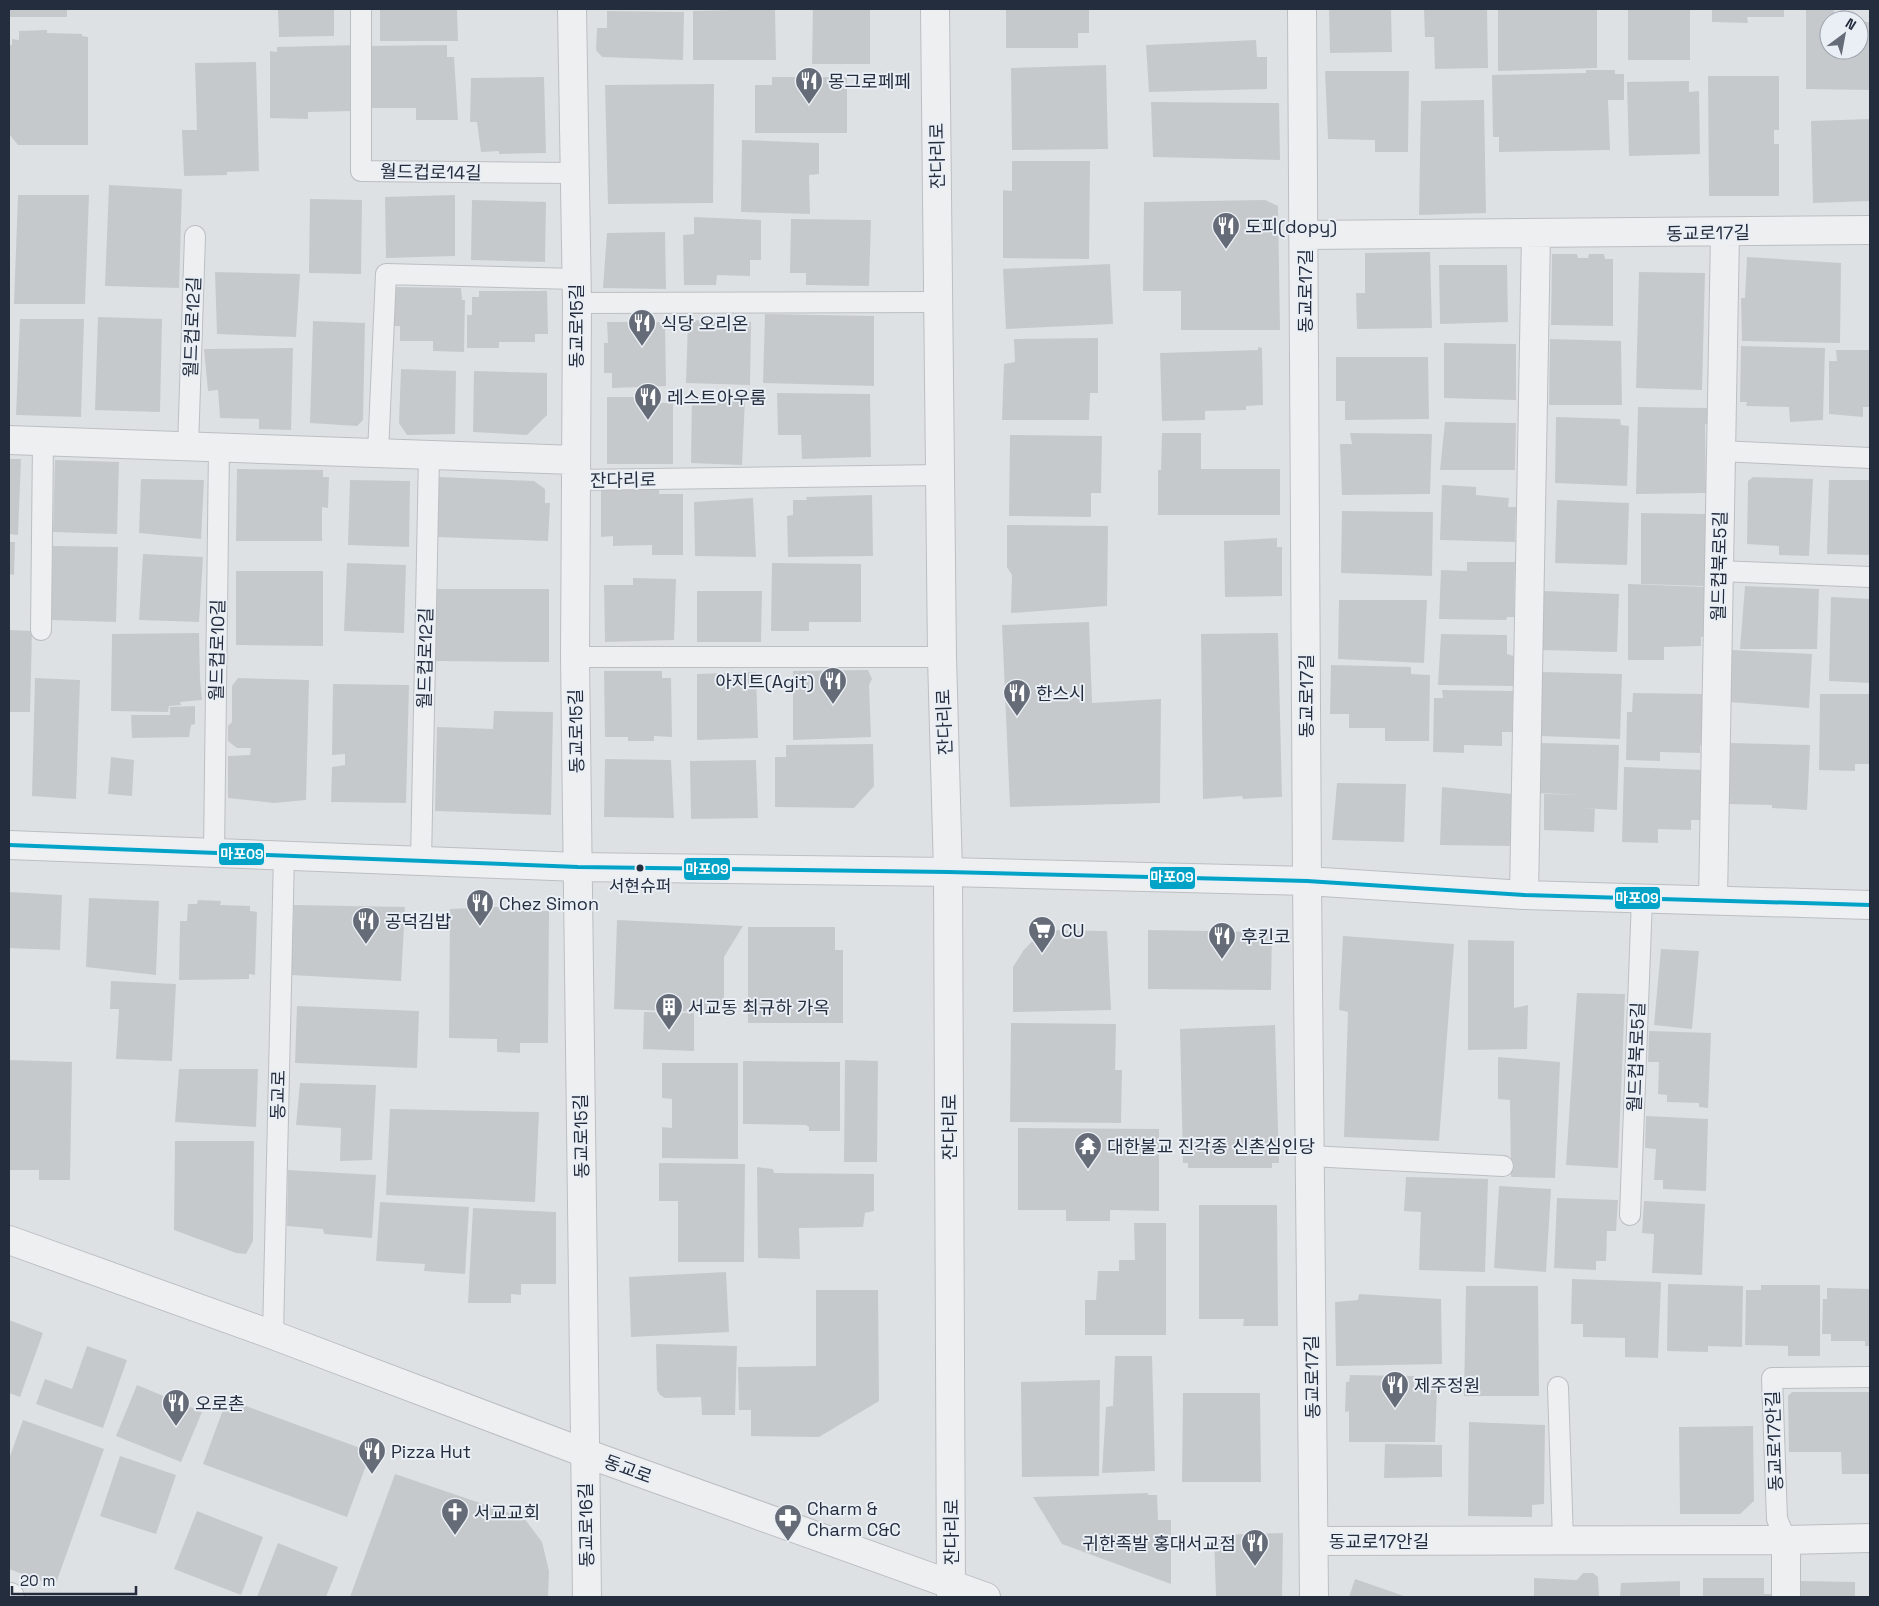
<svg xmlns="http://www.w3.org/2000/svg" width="1879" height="1606" font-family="'Space Grotesk','Noto Sans KR',sans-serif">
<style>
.building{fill:#c6c9cc}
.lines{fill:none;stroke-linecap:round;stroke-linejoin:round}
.service-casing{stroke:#bcbfc2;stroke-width:22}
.minor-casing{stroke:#bcbfc2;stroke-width:30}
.tertiary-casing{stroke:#bcbfc2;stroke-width:30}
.service{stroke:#edeff1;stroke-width:20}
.minor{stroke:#edeff1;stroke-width:28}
.tertiary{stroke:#edeff1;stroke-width:28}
.bus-1-casing{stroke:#eaeff5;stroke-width:8}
.bus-1{stroke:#02a3c7;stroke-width:4}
.bus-dot{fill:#242d3e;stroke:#eaeff5;stroke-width:2}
.labels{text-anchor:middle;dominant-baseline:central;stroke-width:4;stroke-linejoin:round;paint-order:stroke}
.bus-label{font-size:17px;fill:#242d3e;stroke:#eaeff5}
.poi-label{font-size:18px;fill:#242d3e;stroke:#eaeff5;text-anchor:start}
.street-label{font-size:18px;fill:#242d3e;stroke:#eaeff5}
.line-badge{stroke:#eaeff5;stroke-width:2}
.badge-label{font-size:14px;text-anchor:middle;font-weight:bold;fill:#fff}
</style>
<rect width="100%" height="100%" fill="#dee1e4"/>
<path class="building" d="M9 9H67V17H9Z
M278 9H334V36L279 37Z
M457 9 458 41H380V10Z
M775 9 776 60H693V11Z
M813 9H870V64H812Z
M1006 9H1089V33H1078V48H1006Z
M1329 9H1391L1392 52 1330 53Z
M1424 9H1487L1488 68 1435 69 1434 37H1425Z
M1498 9H1597V68L1498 71Z
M1628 9H1690V60H1628Z
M1712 9H1784V17H1747L1748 23 1712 22Z
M1806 9H1834V14H1839V11L1844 10 1850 15 1852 14 1853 20H1829V50H1859V22H1870V90L1806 89Z
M607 11 684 12 683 60 602 57 596 50 597 28H607Z
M47 30V33L82 34V36L88 37V145H18L9 134V45H12V39L19 40V31Z
M1256 40 1257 57H1267V89L1149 92 1146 45Z
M358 45 353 111 308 112V119L270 118V51L277 52V47Z
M447 45V57H454L458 120H416V108H370L369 46Z
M256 62 259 171 227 172V175L184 176 182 130H197L195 63Z
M1106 65 1108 149 1012 150 1011 68Z
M1586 70H1615V74H1624V100H1608L1610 150 1499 152V137H1493L1492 75 1586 73Z
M1325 71H1409L1408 152H1375V140L1328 139Z
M1708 76H1779V130H1774V144H1779V196H1709Z
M544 77 546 153 499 154V151L481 152 477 122H470L471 78Z
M772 77H847V133H755V85H772Z
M1689 81V92L1699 91 1700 154 1629 156 1627 82Z
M714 84 713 203 608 204 605 85Z
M1484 100 1486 213 1419 215 1421 101Z
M1151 102 1279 103 1280 160 1153 157Z
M1870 119V201L1813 203 1811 121Z
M742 140 819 143V174L809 175 810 214 741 212Z
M1012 161H1090L1089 259 1003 258V190L1012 191Z
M109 185 182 189 179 288 105 286Z
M18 195H89L85 304H14Z
M455 195V256L386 258 385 197Z
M310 199 362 200 361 274 309 273Z
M472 200 546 202 545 262 471 260Z
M1265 200 1278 206 1280 330H1181V291H1143L1144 202Z
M694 217 761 220V260H750V276L717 275 716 285H684L683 235 694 234Z
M791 219 871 220 869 286 806 285V273H790Z
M665 232 666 289 603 288 607 233Z
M1430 252 1432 328 1357 329 1356 293H1365V253Z
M1552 254H1577L1578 258H1588L1589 254H1604L1605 259H1613V326L1551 325Z
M1747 257 1841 263 1840 343 1742 341 1741 298H1745Z
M1110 264 1113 324 1006 329 1003 269Z
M1439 265H1507L1508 322 1440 324Z
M215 272 300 274 296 337 217 334Z
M1639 272 1705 273 1702 390 1636 388Z
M394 287 461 288 462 300H465L464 352 433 351V341H400V326H393Z
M479 291H547L548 334H535V342H499V348H467V315H472V297H479Z
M765 314 874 316V386L763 383Z
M98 317 162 319 160 412 95 410Z
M20 319H84L81 417 16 415Z
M688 320 751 322 750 385 686 383Z
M313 321 365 323 363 420 357 426 310 423Z
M607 322H665L666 386 612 388V373H604V343H608Z
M1098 338V393H1090L1089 420H1002L1004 364 1015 362 1014 339Z
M1550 339 1621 341 1622 405H1549Z
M1444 343 1516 344V400L1444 398Z
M1741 346 1825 348 1823 420 1790 422 1789 407 1746 406 1747 402H1740Z
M1258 347 1262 348 1263 405 1246 406V410L1205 411V420L1162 421 1160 353 1258 350Z
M293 348 291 430 259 429V419L220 418 218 390 208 391 204 349Z
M1836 350H1870V407H1863V417L1829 414V361H1837Z
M1336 357H1428L1429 419 1345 420V401H1336Z
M401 369 456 371 455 434 407 435 399 423Z
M474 371 547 373V415L527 435 473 432Z
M777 393 870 394 871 457 802 459 801 435H778Z
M607 397H659V403H673V464H607Z
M692 397 745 399 742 465 691 463Z
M1638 407 1709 408 1708 425 1705 424 1706 493 1636 494Z
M1556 417 1620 419 1621 425 1629 426 1627 486 1555 483Z
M1445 422 1516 423 1515 470H1440Z
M1162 433H1201V469H1280V515H1158V470H1161Z
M1350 433 1432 434 1430 494 1342 495 1340 444H1352Z
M1010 435 1102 436 1101 493H1091V517L1009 516Z
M9 459H21L18 535 9 534Z
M55 460 119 462 117 534 53 532Z
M237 469 323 470V477H329L328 508 322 507V541H236Z
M439 477 534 481 545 489V503H550L548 541 437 537Z
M1753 477 1813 479 1809 556 1779 555V546L1747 544 1748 481Z
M141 479 204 480 201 539 139 533Z
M350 480 410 481 409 547 348 545Z
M1829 480H1870V555L1827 554Z
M1442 485 1476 487V495L1509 498 1508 507H1516L1515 542 1440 540Z
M601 488 659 489V494H683V555H652V545L613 546V536L601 537Z
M872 495 873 556 788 557 787 516 793 515V500H807L806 497Z
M753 498 756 557 695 556 694 502Z
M1557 500 1629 503 1627 565 1555 563Z
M1342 511 1433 512 1432 576 1341 573Z
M1641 513 1706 514 1705 586 1641 584Z
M1007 525 1108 526 1107 606 1011 613 1012 575 1007 567Z
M1277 538V547H1282V596L1225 597 1224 541Z
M9 542H15L14 575 9 574Z
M53 546 118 547 116 622 51 620Z
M143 554 203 557 199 622 139 620Z
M1467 562H1515L1514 617H1507L1506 620 1439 619 1441 570 1467 571Z
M347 563 406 565 404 633 344 631Z
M772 563 861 564V622H809V631H771Z
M236 571H323V646L236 645Z
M633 578 676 579 674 640 605 642 604 585H633Z
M1628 584 1708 587 1707 636 1701 637V646L1664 647V660H1628Z
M1745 586 1819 589 1817 649H1740Z
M435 589H549V662L435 661Z
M697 591H762L761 642H697Z
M1543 591 1619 594 1617 652 1541 650Z
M1831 597 1870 599V683L1829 681Z
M1339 600H1427L1424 663 1338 659Z
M1089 622 1092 703 1161 699 1160 803 1010 807 1002 625Z
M9 630 32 631 30 712H9Z
M199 633 200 680 202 700 180 702 181 705 169 706 168 712 111 711 112 634Z
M1278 633 1282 797 1243 799 1242 796 1203 799 1201 634Z
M1441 634 1507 635V654L1514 656 1513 686 1438 685Z
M1732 650 1812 654 1809 708 1729 702Z
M1331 665 1411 667V674L1430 675 1429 741H1385V728H1349V714H1330Z
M868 670 872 679 869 685 871 737 793 740V671Z
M604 671H662V678H671L672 737 654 736V741H628V737H605Z
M756 672 758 738 697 740V674Z
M1541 672 1622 674 1620 739 1540 736Z
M35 678 80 680 76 799 32 796Z
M238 678 309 680 306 800 274 803 228 798V756L250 755 251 748H237L228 741V726L232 722V686Z
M333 684 409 685 406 803 331 802 332 767 345 765V754L332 755Z
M1442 690 1513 691 1512 732H1502V746L1464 745V753L1433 752 1434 698H1443Z
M1633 693 1705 694 1704 745H1700V753L1660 752V761L1626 760 1627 712H1632Z
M1820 694H1870V764H1855V771L1819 770Z
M195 706V724L191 725 189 737 132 738 131 715H170V707Z
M494 711 553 712 551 815 435 811 437 727 493 729Z
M1540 743 1619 745 1617 810 1583 808 1595 809 1594 832 1544 830V794L1584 795 1536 793Z
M1730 743 1810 745 1807 810 1772 808V805L1728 804Z
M873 744 874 786 854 808 775 807V757H786V745Z
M111 757 134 760 132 796 108 794Z
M605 759 671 760 674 818 604 817Z
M756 760 758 818 691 819 690 761Z
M1624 767 1704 770 1703 820H1691V830L1658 829V843L1622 842Z
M1337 783 1406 784 1404 842 1332 840Z
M1442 787 1512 794 1511 846 1440 845Z
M9 892 62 895 60 950 9 948Z
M89 898 159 901 156 975 86 967Z
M198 900 221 901 220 905 250 906V911L257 912 255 975 249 974V979L179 980 180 921H187L188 904H197Z
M294 905 405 907 401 981 291 975Z
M496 907H521V911H549L548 1043H520V1053L497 1052V1039L449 1038 450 909Z
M617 920 743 926 724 957V1013L614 1009Z
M748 927H835V950H843V1023H748Z
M1049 930 1107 931 1111 1010 1013 1012V967L1023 951 1041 932Z
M1148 930 1272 932 1271 990 1148 989Z
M1343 936 1454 944 1439 1141 1344 1137 1348 1012 1339 1010Z
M1468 940 1514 941V1008L1528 1005 1527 1049 1468 1050Z
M1661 949 1699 951 1692 1029 1654 1025Z
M111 981 176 984 172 1061 116 1059 119 1009H110Z
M1577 993 1625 994 1618 1168 1566 1165Z
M297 1006 419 1011 417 1068 295 1063Z
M644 1012 694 1013V1051L643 1049Z
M1011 1023 1116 1024 1115 1070H1122L1121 1123 1010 1122Z
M1275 1025 1279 1163H1272V1168H1188V1163H1183L1180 1029Z
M1649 1031 1711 1033 1708 1108 1699 1107V1103L1667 1102V1095L1658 1094 1659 1062H1648Z
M1498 1057 1560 1062 1555 1178 1511 1177 1510 1100 1498 1099Z
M9 1060 72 1062 70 1180H39V1170H9Z
M845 1060 878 1061 877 1162H844Z
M743 1061 840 1062V1131H809V1127L806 1125 743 1124Z
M662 1063H738V1159L662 1158V1127L672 1128V1099L662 1098Z
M179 1069H258L256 1127 175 1122Z
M300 1083 376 1085 372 1160 340 1161 341 1128 296 1125Z
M390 1109 539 1112 535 1202 386 1195Z
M1646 1116 1708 1119 1706 1191 1663 1189V1180H1654L1656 1149 1645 1148Z
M1018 1128 1159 1129V1211L1110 1210V1221H1066V1210H1018Z
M175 1141H254L253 1241 246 1254 236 1253 174 1230Z
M659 1163 745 1164 744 1262H678V1201H659Z
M757 1167 773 1169 774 1173 874 1174V1211L865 1213 863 1227 799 1228 800 1259 758 1258Z
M288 1170 376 1175 372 1238 324 1234 323 1229 287 1226Z
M1406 1177 1488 1179 1485 1272 1419 1270 1421 1212 1404 1211Z
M1499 1186 1551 1189 1546 1272 1494 1268Z
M1557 1198 1618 1200 1616 1231H1607L1606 1261H1596V1270L1554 1268Z
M1644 1201 1705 1204 1702 1275 1652 1273 1654 1234 1642 1233Z
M380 1202 469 1207 465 1274 424 1271 425 1264 376 1261Z
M1199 1205H1277L1278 1326H1243L1244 1319H1199Z
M473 1208 556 1212V1284H521V1295L511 1294V1303H468Z
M1134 1223H1166V1335H1085V1300H1096L1098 1271H1119V1260H1135Z
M726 1272 729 1332 631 1337 629 1277Z
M1572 1279 1661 1282 1658 1358 1625 1357V1338L1583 1337V1324H1571Z
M1668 1284 1743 1286 1742 1347 1708 1346V1352L1667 1351Z
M1761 1285H1820V1356H1788V1346L1745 1345 1746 1290H1761Z
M1466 1286H1538L1539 1396H1464Z
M1827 1288 1870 1289V1346H1865V1341H1831V1334H1822L1823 1299H1827Z
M816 1290H878L879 1401 819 1437 751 1436V1410H739L738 1367 816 1366Z
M1359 1294 1441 1299 1442 1364 1336 1366 1335 1302 1358 1300Z
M9 1320 43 1333 20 1397 9 1393Z
M656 1344 737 1346 735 1415H702L701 1397 665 1398 660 1395 657 1390Z
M87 1346 127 1360 103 1428 36 1404 45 1379 72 1389Z
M1115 1356H1152L1155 1471 1102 1473 1106 1407 1113 1406Z
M1350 1375 1414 1376V1389L1437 1390 1435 1442H1349V1411L1345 1412 1346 1382H1349Z
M1100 1380 1099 1476 1022 1477 1021 1382Z
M137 1385 202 1412 181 1462 116 1436Z
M1792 1392H1870V1474H1842L1841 1452H1789L1788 1396Z
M1183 1393H1260L1261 1482H1182Z
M227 1399 371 1452 347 1517 203 1464Z
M23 1420 104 1449 55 1586 9 1569V1459Z
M1469 1422 1545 1425 1544 1504 1532 1505V1517L1468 1516Z
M1753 1426 1754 1501 1740 1514H1680L1679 1427Z
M1385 1444 1442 1445V1477L1384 1478Z
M120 1456 176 1475 156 1534 100 1516Z
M395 1474 524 1518 542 1542 549 1571 548 1597H350Z
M1148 1493V1495H1157L1158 1520H1171V1584L1062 1544 1033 1497Z
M197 1511 263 1537 241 1595 174 1569Z
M1283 1533 1282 1597H1216L1214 1535Z
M278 1543 338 1567 326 1597H257Z
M1583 1573H1593L1598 1577 1599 1597H1534V1578L1577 1580Z
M1703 1578H1764V1594H1772V1597H1703Z
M1355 1579 1407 1597H1349Z
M1680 1581V1597H1620L1621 1583Z
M1801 1581 1855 1582V1597H1800Z"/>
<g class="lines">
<defs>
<path id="service" d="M361 9V171L574 173
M577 303 940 302
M188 447 195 236
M1720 451 1870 458
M378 453 386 274 576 279
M574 480 941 475
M1719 571 1870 577
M41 630 43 442
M575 657H942
M214 852 219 448
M421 862 429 455
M1310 1156 1503 1166
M1630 1215 1642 899
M273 1335 284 855
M1558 1387 1563 1540
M1786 1540 1777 1519 1772 1378 1870 1377"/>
<path id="minor" d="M572 9 577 303 575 657 587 1597
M1302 9 1307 881 1314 1597
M1305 235 1870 230
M9 440 575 460
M9 845 578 867 948 872 1307 881 1524 895 1870 905
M1524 895 1536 234
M1713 900 1725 233
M1786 1540V1597
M1314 1541 1786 1540 1870 1538
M9 1597H10"/>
<path id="tertiary" d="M935 9 942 657 948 872 951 1597
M9 1240 273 1335 585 1453 986 1597"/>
</defs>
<use href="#service" class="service-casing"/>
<use href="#minor" class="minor-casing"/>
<use href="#tertiary" class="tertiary-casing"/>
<use href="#service" class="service"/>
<use href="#minor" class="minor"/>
<use href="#tertiary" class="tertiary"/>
<defs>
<path id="bus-1" d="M9 845 578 867 948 872 1307 881 1524 895 1870 905"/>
</defs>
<use href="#bus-1" class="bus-1-casing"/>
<use href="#bus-1" class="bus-1"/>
</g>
<defs>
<symbol id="restaurant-pin" viewBox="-11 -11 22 30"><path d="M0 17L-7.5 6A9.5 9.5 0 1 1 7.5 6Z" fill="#656c78" stroke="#eaeff5"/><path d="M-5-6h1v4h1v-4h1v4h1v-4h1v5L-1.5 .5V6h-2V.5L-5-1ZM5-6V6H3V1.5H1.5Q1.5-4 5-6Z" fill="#fff"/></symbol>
<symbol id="supermarket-pin" viewBox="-11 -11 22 30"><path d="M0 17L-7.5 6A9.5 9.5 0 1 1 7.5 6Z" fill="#656c78" stroke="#eaeff5"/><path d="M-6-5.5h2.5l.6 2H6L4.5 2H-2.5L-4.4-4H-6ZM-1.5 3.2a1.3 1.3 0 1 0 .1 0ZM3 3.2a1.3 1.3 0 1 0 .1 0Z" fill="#fff"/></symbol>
<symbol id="building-pin" viewBox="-11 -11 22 30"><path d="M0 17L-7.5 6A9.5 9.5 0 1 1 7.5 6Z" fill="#656c78" stroke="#eaeff5"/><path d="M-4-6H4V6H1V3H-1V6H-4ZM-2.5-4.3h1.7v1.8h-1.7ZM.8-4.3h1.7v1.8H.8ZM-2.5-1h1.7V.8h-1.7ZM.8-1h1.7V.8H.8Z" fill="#fff"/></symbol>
<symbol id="temple-pin" viewBox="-11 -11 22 30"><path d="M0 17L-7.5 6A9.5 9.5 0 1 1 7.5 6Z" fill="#656c78" stroke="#eaeff5"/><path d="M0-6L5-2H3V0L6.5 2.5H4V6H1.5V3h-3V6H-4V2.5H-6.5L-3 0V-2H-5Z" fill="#fff"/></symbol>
<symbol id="church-pin" viewBox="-11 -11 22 30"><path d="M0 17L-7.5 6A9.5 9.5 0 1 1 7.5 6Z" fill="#656c78" stroke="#eaeff5"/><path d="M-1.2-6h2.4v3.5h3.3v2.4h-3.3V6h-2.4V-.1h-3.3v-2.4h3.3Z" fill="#fff"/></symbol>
<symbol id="pharmacy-pin" viewBox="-11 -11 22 30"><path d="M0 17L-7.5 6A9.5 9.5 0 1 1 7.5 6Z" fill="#656c78" stroke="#eaeff5"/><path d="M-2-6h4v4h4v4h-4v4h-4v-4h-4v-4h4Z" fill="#fff"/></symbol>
</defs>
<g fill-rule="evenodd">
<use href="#restaurant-pin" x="793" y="65" width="32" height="43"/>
<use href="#restaurant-pin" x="1210" y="210" width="32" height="43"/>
<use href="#restaurant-pin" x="626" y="307" width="32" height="43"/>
<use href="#restaurant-pin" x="632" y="381" width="32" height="43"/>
<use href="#restaurant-pin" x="817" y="665" width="32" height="43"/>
<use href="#restaurant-pin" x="1001" y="677" width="32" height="43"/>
<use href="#restaurant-pin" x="464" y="887" width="32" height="43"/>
<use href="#restaurant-pin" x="350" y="905" width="32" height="43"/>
<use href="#supermarket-pin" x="1026" y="914" width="32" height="43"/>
<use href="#restaurant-pin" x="1206" y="920" width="32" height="43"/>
<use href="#building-pin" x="653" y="991" width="32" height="43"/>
<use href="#temple-pin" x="1072" y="1130" width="32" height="43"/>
<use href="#restaurant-pin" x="1379" y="1369" width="32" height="43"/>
<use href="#restaurant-pin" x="160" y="1387" width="32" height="43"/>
<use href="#restaurant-pin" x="356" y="1435" width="32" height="43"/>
<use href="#church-pin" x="439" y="1496" width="32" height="43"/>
<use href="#pharmacy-pin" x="772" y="1502" width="32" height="43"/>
<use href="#restaurant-pin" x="1239" y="1527" width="32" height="43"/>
</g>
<circle class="bus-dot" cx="640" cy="868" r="4.5"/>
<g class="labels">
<g class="bus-label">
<text x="640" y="886">서현슈퍼</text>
</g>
<g class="poi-label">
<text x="828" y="81">몽그로페페</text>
<text x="1245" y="226">도피(dopy)</text>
<text x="661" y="323">식당 오리온</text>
<text x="667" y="397">레스트아우룸</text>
<text x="814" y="681" text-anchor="end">아지트(Agit)</text>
<text x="1036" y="693">한스시</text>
<text x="499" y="903">Chez Simon</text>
<text x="385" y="921">공덕김밥</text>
<text x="1061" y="930">CU</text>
<text x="1241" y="936">후킨코</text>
<text x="688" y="1007">서교동 최규하 가옥</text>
<text x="1107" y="1146">대한불교 진각종 신촌심인당</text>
<text x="1414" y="1385">제주정원</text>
<text x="195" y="1403">오로촌</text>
<text x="391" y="1451">Pizza Hut</text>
<text x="807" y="1508">Charm &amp;<tspan x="807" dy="21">Charm C&amp;C</tspan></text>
<text x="474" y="1512">서교교회</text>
<text x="1236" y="1543" text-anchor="end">귀한족발 홍대서교점</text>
</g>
<g class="street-label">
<text transform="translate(937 156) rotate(-91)">잔다리로</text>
<text transform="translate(431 172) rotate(1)">월드컵로14길</text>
<text transform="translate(1708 233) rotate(-1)">동교로17길</text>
<text transform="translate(1305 291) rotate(-90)">동교로17길</text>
<text transform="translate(576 326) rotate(-90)">동교로15길</text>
<text transform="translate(192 327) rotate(-88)">월드컵로12길</text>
<text transform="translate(623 480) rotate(-1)">잔다리로</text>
<text transform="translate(1719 566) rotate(-89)">월드컵북로5길</text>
<text transform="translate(217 650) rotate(-89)">월드컵로10길</text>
<text transform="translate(425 658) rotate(-89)">월드컵로12길</text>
<text transform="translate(1306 696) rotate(-90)">동교로17길</text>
<text transform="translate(944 722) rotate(-92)">잔다리로</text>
<text transform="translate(576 731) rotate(-91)">동교로15길</text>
<text transform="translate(1636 1057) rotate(-88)">월드컵북로5길</text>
<text transform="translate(278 1095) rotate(-89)">동교로</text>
<text transform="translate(949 1127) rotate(-90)">잔다리로</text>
<text transform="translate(581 1136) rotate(-91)">동교로15길</text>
<text transform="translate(1312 1377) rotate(-91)">동교로17길</text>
<text transform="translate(1774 1441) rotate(-92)">동교로17안길</text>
<text transform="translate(628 1469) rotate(20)">동교로</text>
<text transform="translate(586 1525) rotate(-91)">동교로16길</text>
<text transform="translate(951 1532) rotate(-90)">잔다리로</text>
<text x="1379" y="1541">동교로17안길</text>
</g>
</g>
<g class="line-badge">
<rect x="218" y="842" width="47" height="24" rx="5" fill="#02a3c7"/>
<rect x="683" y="857" width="48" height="24" rx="5" fill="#02a3c7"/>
<rect x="1149" y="866" width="47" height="24" rx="5" fill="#02a3c7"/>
<rect x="1614" y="886" width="47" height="24" rx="5" fill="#02a3c7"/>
</g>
<g class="badge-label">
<text x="242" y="859">마포09</text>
<text x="707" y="874">마포09</text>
<text x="1172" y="882">마포09</text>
<text x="1637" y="903">마포09</text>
</g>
<rect width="1879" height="1606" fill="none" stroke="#242d3e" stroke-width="20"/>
<g transform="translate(1844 35) rotate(32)"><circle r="24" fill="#eaeff5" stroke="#9ba1ac"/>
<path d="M0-4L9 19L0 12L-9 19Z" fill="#656c78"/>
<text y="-8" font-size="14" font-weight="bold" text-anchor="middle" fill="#242d3e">N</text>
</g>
<path d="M12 1586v8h124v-8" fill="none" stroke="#242d3e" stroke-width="2.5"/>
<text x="20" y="1586" font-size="15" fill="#242d3e" stroke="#eaeff5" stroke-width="4" paint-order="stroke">20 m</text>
</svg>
